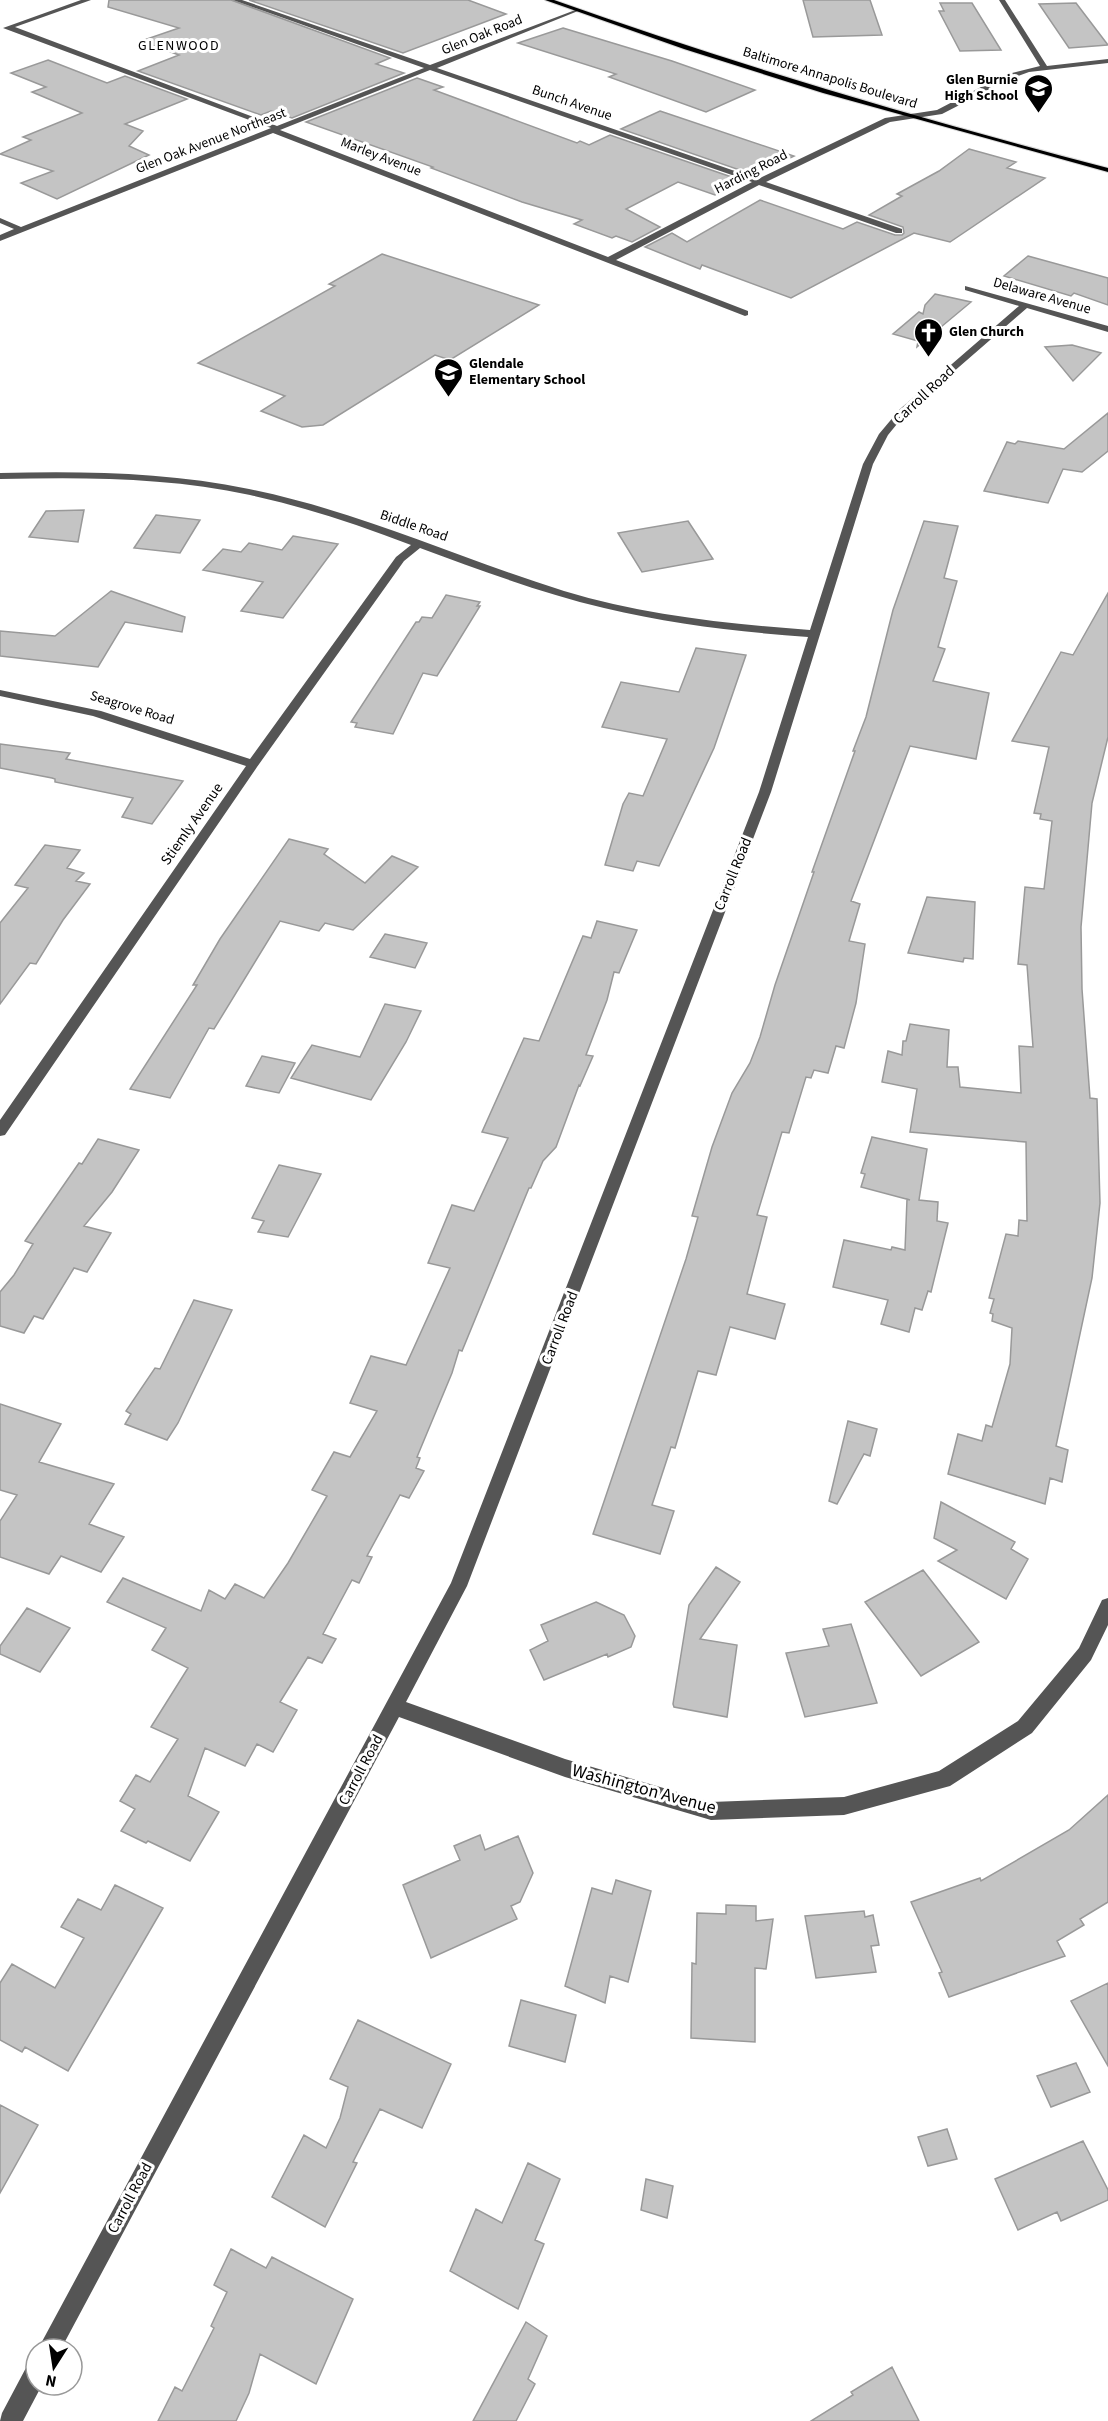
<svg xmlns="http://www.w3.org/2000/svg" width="1108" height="2421" font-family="'Source Sans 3',sans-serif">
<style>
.building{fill:#c4c4c4;stroke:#999;stroke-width:1.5}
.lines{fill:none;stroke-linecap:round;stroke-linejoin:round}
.major-casing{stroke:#dbdbdb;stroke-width:2}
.minor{fill:#555;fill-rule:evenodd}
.major{fill:#000;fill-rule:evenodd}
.labels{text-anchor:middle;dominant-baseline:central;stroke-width:6;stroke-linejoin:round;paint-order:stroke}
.far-street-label{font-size:14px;fill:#000;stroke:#fff}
.far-neighbourhood-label{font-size:14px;letter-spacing:1.5px;fill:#000;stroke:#fff}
.far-poi-label{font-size:14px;font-weight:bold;fill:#000;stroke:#fff;text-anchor:start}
.street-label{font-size:15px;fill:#000;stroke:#fff}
.near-street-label{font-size:18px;fill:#000;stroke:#fff}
</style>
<rect width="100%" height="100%" fill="#fff"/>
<path class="building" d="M109 0H231L390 58 376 64 404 73 292 118 271 111 261 115 138 71 179 55 141 41 179 28 108 7Z
M249 0H468L506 14 403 53Z
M803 0H870L882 35 813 37Z
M940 3H972L1001 50 960 51 939 11H944Z
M1076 3 1108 45 1069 48 1039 4Z
M563 28 672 61 755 90 706 112 609 77 616 74 518 43Z
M48 60 107 83 125 76 187 99 125 124 143 131 129 146 149 155 57 199 21 183 53 171 0 154 31 140 23 137 82 113 32 92 46 87 11 73Z
M417 78 443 87 434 90 577 143 580 141 589 145 610 135 743 181 715 195 678 182 626 209 660 227 632 242 616 236 612 238 574 224 582 220 522 202 431 168 433 167 306 122Z
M660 111 794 156 754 175 621 129Z
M969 149 1016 162 1007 168 1045 178 950 242 914 233 791 298 702 265 700 269 645 247 672 233 687 242 760 200 843 229 857 222 895 235H902L904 233 903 227 869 215 902 196 897 194 939 171Z
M382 254 539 305 450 360 435 355 323 425 302 427 261 411 285 396 198 363 335 286 329 284Z
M1028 256 1108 278V305L1074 293 1071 296 1004 276Z
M935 294 971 302 917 347 918 341 893 334 919 312 923 314 925 305Z
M1072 345 1101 353 1073 381 1045 347Z
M1108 413V451L1082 472 1063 469 1048 503 984 491 1007 442 1015 444 1018 441 1064 449Z
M84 510 78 542 29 537 46 511Z
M156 515 200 520 180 553 134 548Z
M688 521 713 559 642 572 618 533Z
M924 521 958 526 944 578 957 581 938 647 945 649 933 681 989 693 976 759 910 746 851 901 860 904 849 941 865 944 856 1003 844 1048 836 1046 828 1073 814 1070 811 1078 806 1077 789 1133 782 1132 757 1215 767 1217 747 1294 785 1304 775 1339 730 1327 716 1375 698 1371 675 1448 671 1447 652 1505 674 1511 660 1554 593 1534 686 1259 698 1217 692 1216 712 1147 732 1093 750 1063 760 1037 775 985 814 872H812L855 751H853L866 717 893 610Z
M293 536 338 544 283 618 241 611 263 582 203 570 223 549 241 552 249 543 282 550Z
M111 591 185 617 182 632 125 622 98 667 0 656V631L55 636Z
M1108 593V737L1092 803 1081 927 1082 989 1090 1098 1097 1099 1100 1203 1092 1278 1056 1446 1068 1450 1062 1482 1050 1478 1045 1504 948 1474 958 1434 982 1441 986 1425 992 1427 1010 1364 1012 1328 992 1321 993 1314 990 1313 994 1299 989 1298 1006 1234 1018 1236 1019 1220 1027 1221 1026 1142 910 1132 917 1089 882 1082 888 1051 902 1055 903 1041H906L910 1024 949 1030 947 1067H958L960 1087 1021 1093 1019 1046 1033 1047 1027 965 1018 964 1025 887 1044 889 1052 821 1040 819 1041 814 1034 813 1049 747 1012 741 1061 652 1073 655Z
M446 595 480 602 477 606H480L437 676 423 673 393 734 355 727 357 723 351 722 416 622H419L422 617 432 618Z
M696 648 746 655 714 748 659 866 637 861 633 871 605 865 623 804 629 793 643 796 667 739 602 727 621 682 679 692Z
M0 744 70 753 66 759 183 781 152 824 122 817 133 798 55 782V779L52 778 0 768Z
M289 839 328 849 324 854 365 883 392 856 418 867 353 930 325 923 319 931 280 921 214 1029 209 1028 170 1098 130 1089 197 985H193L220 939Z
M45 845 80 850 67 868 84 873 76 881 90 884 63 920 36 964 30 963 0 1004V923L28 888 15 885Z
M927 897 975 902 973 959 964 958 963 962 908 953Z
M597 921 637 930 619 973 614 972 607 1000 586 1055 593 1056 580 1086 579 1085 556 1147 543 1161 531 1188H529L462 1351 459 1350 452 1373 417 1457 420 1458 416 1468 424 1471 409 1498 400 1495 367 1556 372 1557 359 1583 352 1580 323 1634 336 1639 322 1663 308 1657 280 1702 297 1710 273 1752 257 1744 245 1766 205 1748 188 1796 219 1812 190 1861 148 1841 146 1843 121 1831 135 1809 120 1801 136 1775 150 1782 178 1739 151 1727 188 1668 152 1650 166 1628 107 1602 123 1578 201 1611 209 1590 225 1599 235 1584 264 1598 288 1563 327 1496 312 1490 334 1452 350 1457 377 1411 350 1403 371 1356 406 1365 450 1268 428 1263 452 1205 474 1211 508 1138 482 1132 524 1038 539 1041 583 936 591 938Z
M385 934 427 943 415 968 370 957Z
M385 1004 421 1011 406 1042 371 1100 291 1078 312 1045 360 1057Z
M262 1056 295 1063 279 1093 246 1086Z
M872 1137 927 1149 919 1200 938 1202 937 1221 948 1223 931 1292 928 1291 922 1310 915 1308 909 1332 881 1324 888 1300 833 1287 844 1240 891 1250 892 1247 905 1250 907 1199 910 1200 861 1187 865 1174 861 1173Z
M98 1139 139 1150 112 1192 84 1226 111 1233 87 1272 74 1268 43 1319 34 1316 24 1333 0 1326V1292L14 1275 33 1244 25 1241 79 1163 82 1164Z
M279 1165 321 1174 288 1237 258 1232 264 1221 252 1218Z
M194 1300 232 1310 178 1423 167 1440 125 1424 131 1414 126 1411 155 1368 160 1369Z
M0 1404 61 1424 39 1462 114 1484 89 1524 124 1537 101 1572 61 1556 49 1574 0 1557V1521L17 1495 0 1490Z
M848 1421 877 1429 870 1456 864 1454 837 1504 829 1501Z
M941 1502 1015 1542 1011 1549 1028 1559 1006 1599 938 1561 957 1550 934 1538Z
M716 1567 740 1582 700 1639 737 1645 727 1717 674 1707 673 1704 689 1605Z
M923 1570 979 1642 921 1676 865 1602Z
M596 1602 624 1615 635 1636 631 1647 608 1657 607 1654 544 1680 530 1650 548 1641 541 1625Z
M27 1608 70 1628 40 1672 0 1654V1646Z
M851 1624 877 1703 805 1717 786 1653 829 1646 823 1629Z
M1108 1795V1902L1080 1919 1084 1925 1057 1941 1065 1956 949 1997 939 1973 942 1972 911 1902 980 1878 981 1881 1069 1830Z
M480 1835 485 1850 518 1836 533 1873 520 1902 511 1906 517 1919 431 1958 403 1885 460 1860 454 1846Z
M616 1880 651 1891 628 1982 610 1976 605 2003 565 1986 592 1888 612 1894Z
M115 1885 163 1908 68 2071 25 2047 22 2052 0 2040V1983L12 1964 55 1988 84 1938 61 1927 78 1899 101 1910Z
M726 1905 756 1906V1921L773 1919 766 1969 755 1968V2042L691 2038 692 1963 696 1964 697 1913 726 1914Z
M864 1911 865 1917 873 1915 879 1945 871 1946 876 1972 816 1978 805 1916Z
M1108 1983V2066L1071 2001Z
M521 2000 576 2015 565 2062 509 2046Z
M358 2020 451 2064 422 2128 380 2109 353 2162 357 2163 325 2227 272 2197 304 2135 326 2148 340 2118 348 2087 330 2079Z
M1076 2063 1090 2092 1051 2107 1037 2076Z
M0 2105 38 2125 0 2193Z
M947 2129 957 2159 928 2166 918 2137Z
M1083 2141 1108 2190V2200L1061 2221 1057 2212 1018 2230 995 2179Z
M528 2163 560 2179 535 2240 544 2244 518 2309 450 2271 476 2209 502 2223Z
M646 2179 673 2186 667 2218 641 2210Z
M231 2249 266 2268 272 2257 353 2299 316 2384 260 2354 249 2393 236 2421H158L175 2387 182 2391 214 2328 211 2326 227 2292 214 2285Z
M526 2322 547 2336 528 2379 535 2384 516 2421H473Z
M892 2367 919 2421H811L853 2395 851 2392Z"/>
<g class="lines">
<defs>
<path id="major" d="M545 0H554C736 65 921 119 1108 168V172L823 93 684 49Z"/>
</defs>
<use href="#major" class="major-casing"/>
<path class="minor" d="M81 0H91L15 27 277 126 424 68 233 0H242L430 65 578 9V11L437 68 758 179 885 118 937 110 1004 75 1040 66 999 0H1005L1047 66 1108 59V63L1029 72 1010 79 942 114 890 122 766 182 902 229V233H896L759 185 616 260 748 311V315L745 316 273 133 0 241V235L14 229 0 223V218L21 227 271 128 3 28ZM430 70 752 182 608 257 280 130Z
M965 286 1108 326V332L1027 308 906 413 888 435 873 464 771 792 467 1586 406 1702 565 1759 711 1802 844 1797 939 1771 1018 1721 1079 1648 1102 1600 1108 1598V1625L1091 1660 1032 1733 950 1786 844 1815 711 1820 565 1777 399 1717 61 2349H38L451 1583 759 792 808 637C739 632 671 624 604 608 541 593 480 570 420 548L404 561 257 767 5 1135 0 1136V1120L246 766 93 716 0 696V690L101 711 250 759 396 557 411 545C359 525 305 507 250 495 168 477 83 477 0 479V473C83 471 167 472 249 489 358 511 458 558 564 591 644 615 727 624 810 630L863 464 879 434 900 409 1019 306 965 290Z
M36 2361V2385H42L23 2421H0L2 2413 28 2364Z"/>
<use href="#major" class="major"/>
</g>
<defs>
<symbol id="school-pin" viewBox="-11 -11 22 30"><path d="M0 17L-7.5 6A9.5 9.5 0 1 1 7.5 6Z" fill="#000" stroke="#fff"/><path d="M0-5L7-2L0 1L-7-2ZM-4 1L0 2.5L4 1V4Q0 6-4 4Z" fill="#fff"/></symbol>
<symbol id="church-pin" viewBox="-11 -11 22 30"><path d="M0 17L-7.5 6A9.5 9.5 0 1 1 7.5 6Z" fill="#000" stroke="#fff"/><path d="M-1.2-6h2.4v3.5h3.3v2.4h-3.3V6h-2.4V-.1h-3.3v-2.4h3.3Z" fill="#fff"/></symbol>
</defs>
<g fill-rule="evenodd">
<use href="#school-pin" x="1022" y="72" width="33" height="45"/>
<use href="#church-pin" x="912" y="316" width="33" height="45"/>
<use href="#school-pin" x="432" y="356" width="33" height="45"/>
</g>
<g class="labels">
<g class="far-street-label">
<text transform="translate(482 35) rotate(-22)">Glen Oak Road</text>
<text transform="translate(830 78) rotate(17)">Baltimore Annapolis Boulevard</text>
<text transform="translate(572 103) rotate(19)">Bunch Avenue</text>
<text transform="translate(211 141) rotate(-21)">Glen Oak Avenue Northeast</text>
<text transform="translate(381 157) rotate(21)">Marley Avenue</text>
<text transform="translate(751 172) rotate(-27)">Harding Road</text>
<text transform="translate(1042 296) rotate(16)">Delaware Avenue</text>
<text transform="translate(414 526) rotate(19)">Biddle Road</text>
<text transform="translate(132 708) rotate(17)">Seagrove Road</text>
</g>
<g class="far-neighbourhood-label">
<text x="179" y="46">GLENWOOD</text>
</g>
<g class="far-poi-label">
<text x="1018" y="80" text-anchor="end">Glen Burnie<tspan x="1018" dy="16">High School</tspan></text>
<text x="949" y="332">Glen Church</text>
<text x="469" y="364">Glendale<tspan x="469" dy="16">Elementary School</tspan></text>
</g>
<g class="street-label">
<text transform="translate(924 395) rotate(-43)">Carroll Road</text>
<text transform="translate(192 824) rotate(-55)">Stiemly Avenue</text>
<text transform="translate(733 874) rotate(-68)">Carroll Road</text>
<text transform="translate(560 1328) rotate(-69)">Carroll Road</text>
<text transform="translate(361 1770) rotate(-62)">Carroll Road</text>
<text transform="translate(130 2198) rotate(-62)">Carroll Road</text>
</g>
<g class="near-street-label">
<text transform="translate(644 1789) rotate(15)">Washington Avenue</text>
</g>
</g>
<g transform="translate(54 2367) rotate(192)"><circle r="28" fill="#ffffff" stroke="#999999" stroke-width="1.5"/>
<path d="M0-4.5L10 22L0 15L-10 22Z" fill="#000000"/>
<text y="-9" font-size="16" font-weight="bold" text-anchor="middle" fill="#000000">N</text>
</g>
</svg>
